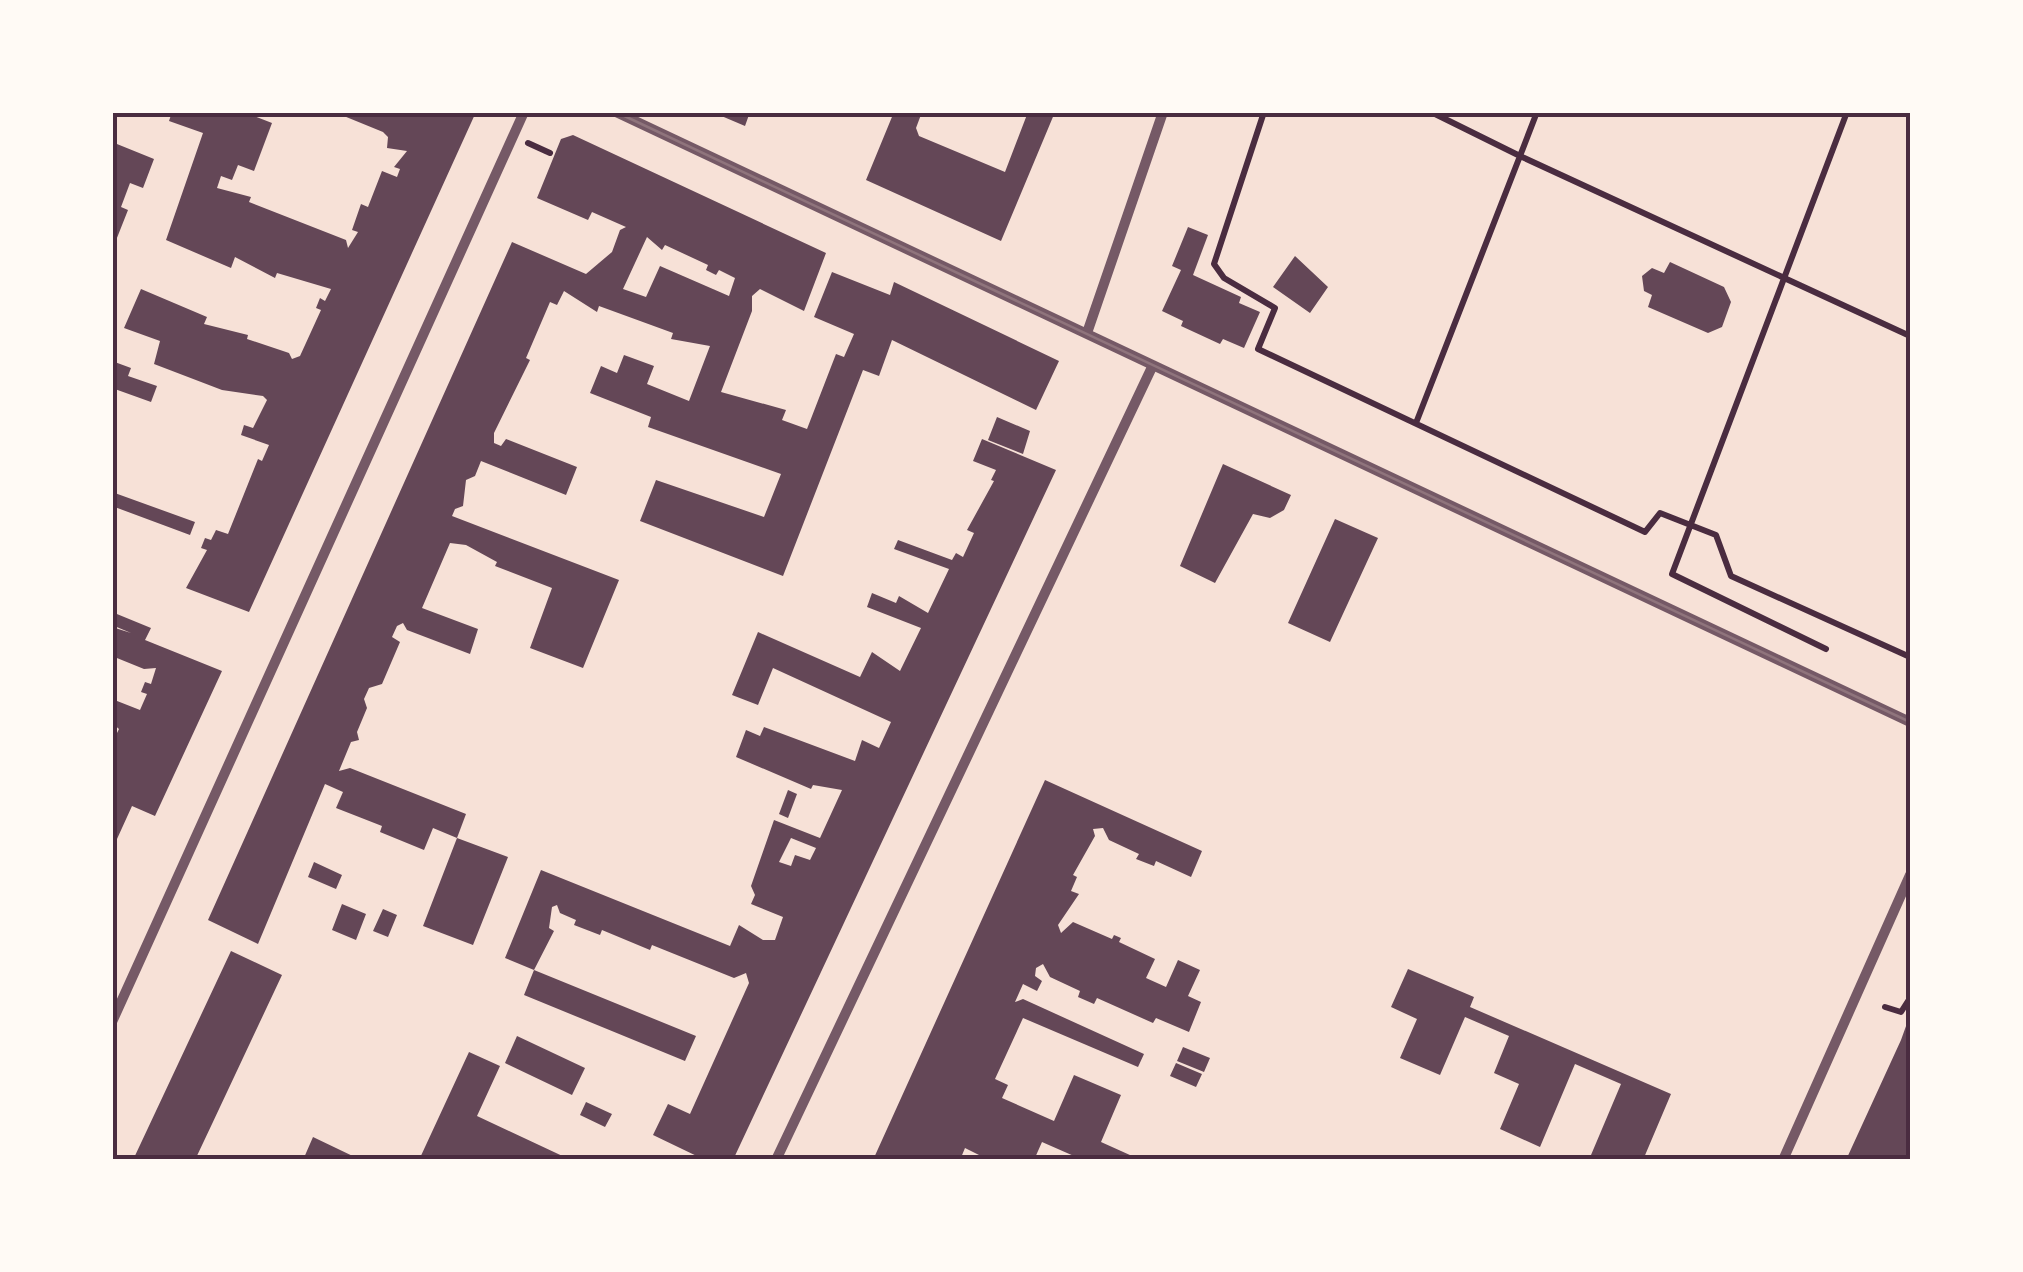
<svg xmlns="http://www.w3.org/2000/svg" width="2023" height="1272" font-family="'Asap Condensed',sans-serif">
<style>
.building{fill:#644757;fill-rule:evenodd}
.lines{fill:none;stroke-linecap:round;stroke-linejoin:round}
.path{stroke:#4a2c40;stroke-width:6}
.minor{stroke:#755966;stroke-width:10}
.tram{stroke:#8f747c;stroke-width:2.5}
.neatline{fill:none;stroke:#4a2c40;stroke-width:4}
</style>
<rect width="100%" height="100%" fill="#f7e1d7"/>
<path class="building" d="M172 112H244L272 123 254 171 238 165 232 180 221 176 217 188 251 197 249 202 346 240 348 248 358 232 352 230 361 204 368 207 382 171 397 177 400 169 394 167 407 151 387 148 388 137 383 132 334 112H476L249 612 186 588 207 550 201 548 205 538 211 540 216 530 228 534 258 459 262 461 269 445 241 435 244 425 253 428 267 400 263 396 222 390 154 364 160 341 124 328 141 289 207 317 204 324 248 335 247 339 289 353 292 359 300 356 321 310 316 308 320 298 325 301 331 289 277 273 275 278 235 257 231 268 166 240 203 133 169 121Z
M712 112H750L745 126Z
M894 112H922L916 128 919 136 1005 172 1028 112H1055L1001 241 866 180Z
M573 135 826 253 804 311 760 289 752 296V311L721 392 786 410 782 420 807 429 836 354 844 357 854 334 814 317 832 272 890 295 894 282 1059 361 1036 410 892 340 879 376 863 370 783 576 640 521 656 480 764 517 781 474 648 427 651 417 590 393 601 366 617 373 624 355 654 366 647 384 689 401 710 346 671 339 673 333 599 306 597 312 564 291 557 305 550 302 526 358 530 360 494 433V443L501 446 506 439 577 467 566 495 481 461 475 476 466 480 463 506 455 509 452 516 619 580 583 668 530 648 552 588 495 566 497 562 466 545 450 543 422 608 478 629 470 654 407 630 403 623 397 626 392 637 400 642 382 684 369 688 364 699 367 708 357 732 359 740 351 742 339 771 350 768 466 814 457 838 433 828 424 850 380 832 382 826 336 808 343 792 325 784 258 944 208 920 512 242 586 274 612 252 620 230 626 227 592 212 588 220 537 198 561 139ZM647 237 662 250 665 245 708 265 706 270 716 275 719 270 735 278 729 296 660 266 646 297 623 289Z
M112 142 154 159 143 188 130 183 121 207 128 210 113 248Z
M1188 227 1208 235 1193 275 1241 297 1239 303 1260 312 1244 348 1223 339 1220 344 1181 326 1183 321 1162 311 1181 270 1172 266Z
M1295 256 1328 287 1310 313 1273 287Z
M1670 262 1724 287 1731 302 1722 327 1708 333 1648 307 1652 295 1644 291 1642 276 1652 268 1664 273Z
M112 361 131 368 128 376 157 386 151 402 112 388Z
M997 417 1030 431 1023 454 988 440Z
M982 439 1056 470 733 1160H705L653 1135 668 1104 690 1114 749 983 746 973 734 978 652 945 650 950 602 930 600 935 574 925 576 920 560 913 557 905 552 907 549 928 554 931 534 970 505 958 541 870 730 946 739 925 763 940H775L783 917 751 904 755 895 751 886 774 820 820 838 842 790 813 785 811 789 736 757 746 730 760 736 764 727 855 761 862 740 879 748 891 722 773 668 758 705 732 695 758 632 860 677 872 652 900 671 921 628 867 607 872 593 896 603 899 596 928 613 949 569 894 549 898 540 952 560 956 553 963 557 974 533 967 530 994 481 991 480 996 470 973 461ZM791 838 816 848 810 860 795 855 791 866 779 862Z
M1223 464 1291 495 1284 510 1270 518 1253 514 1215 583 1180 566Z
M112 492 195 522 190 535 112 506Z
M1335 519 1378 538 1330 642 1288 623Z
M112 612 151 628 145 640 222 671 155 816 132 806 112 850V743L119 729 112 723V699L140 710 147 694 141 692 145 682 151 684 156 668 144 669 112 656V627L131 633 112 625Z
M1045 780 1202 851 1191 877 1156 861 1154 866 1136 859 1139 854 1109 840 1103 828 1093 829 1095 836 1073 875 1077 877 1071 891 1079 894 1058 925 1061 933 1073 922 1112 939 1114 935 1121 938 1119 942 1155 959 1146 978 1166 987 1178 960 1200 970 1188 996 1201 1002 1189 1032 1156 1018 1153 1023 1097 998 1094 1004 1078 997 1080 991 1050 977 1043 964 1036 968 1035 976 1042 981 1037 991 1023 984 1015 1002 1023 999 1144 1054 1138 1067 1023 1018 995 1079 1008 1085 1002 1098 1054 1121 1074 1075 1121 1095 1101 1142 1141 1160H1083L1042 1142 1034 1160H989L965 1148 960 1160H873Z
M788 790 797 794 788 818 779 814Z
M457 838 508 857 473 945 423 926Z
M314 862 342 875 336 889 308 877Z
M342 904 366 914 356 940 332 930Z
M383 909 397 915 388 937 373 931Z
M231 951 282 975 212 1124 195 1160H133Z
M1408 969 1474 997 1470 1007 1671 1094 1643 1160H1602L1591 1155 1621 1084 1575 1064 1540 1147 1500 1129 1519 1084 1494 1073 1509 1036 1465 1017 1440 1075 1400 1058 1417 1019 1391 1007Z
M534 970 696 1036 685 1061 524 995Z
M1910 1015V1160H1846L1901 1040Z
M517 1036 585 1068 572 1095 505 1063Z
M1183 1047 1210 1058 1204 1072 1177 1061Z
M469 1052 500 1066 477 1116 571 1160H419Z
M1176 1063 1202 1074 1196 1087 1170 1076Z
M586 1102 612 1114 605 1127 580 1115Z
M313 1137 361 1160H303Z"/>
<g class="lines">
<path class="path" d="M1264 112 1214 264 1224 278 1275 308 1258 349 1645 532 1660 513 1716 535 1731 576 1910 657
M1431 112 1520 156 1537 112
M528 143 550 153
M1416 423 1520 156 1910 336
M1826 649 1672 574 1847 112
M1885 1007 1901 1012 1910 998"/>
<path class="minor" d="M616 112 1910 722
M1087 333 1163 112
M112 1022 524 112
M776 1160 1153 365
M1783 1160 1910 875"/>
<path class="tram" d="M616 112 1910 722"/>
</g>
<rect width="2023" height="1272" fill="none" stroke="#fffaf5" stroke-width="230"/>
<rect x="115" y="115" width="1793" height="1042" class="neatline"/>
</svg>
